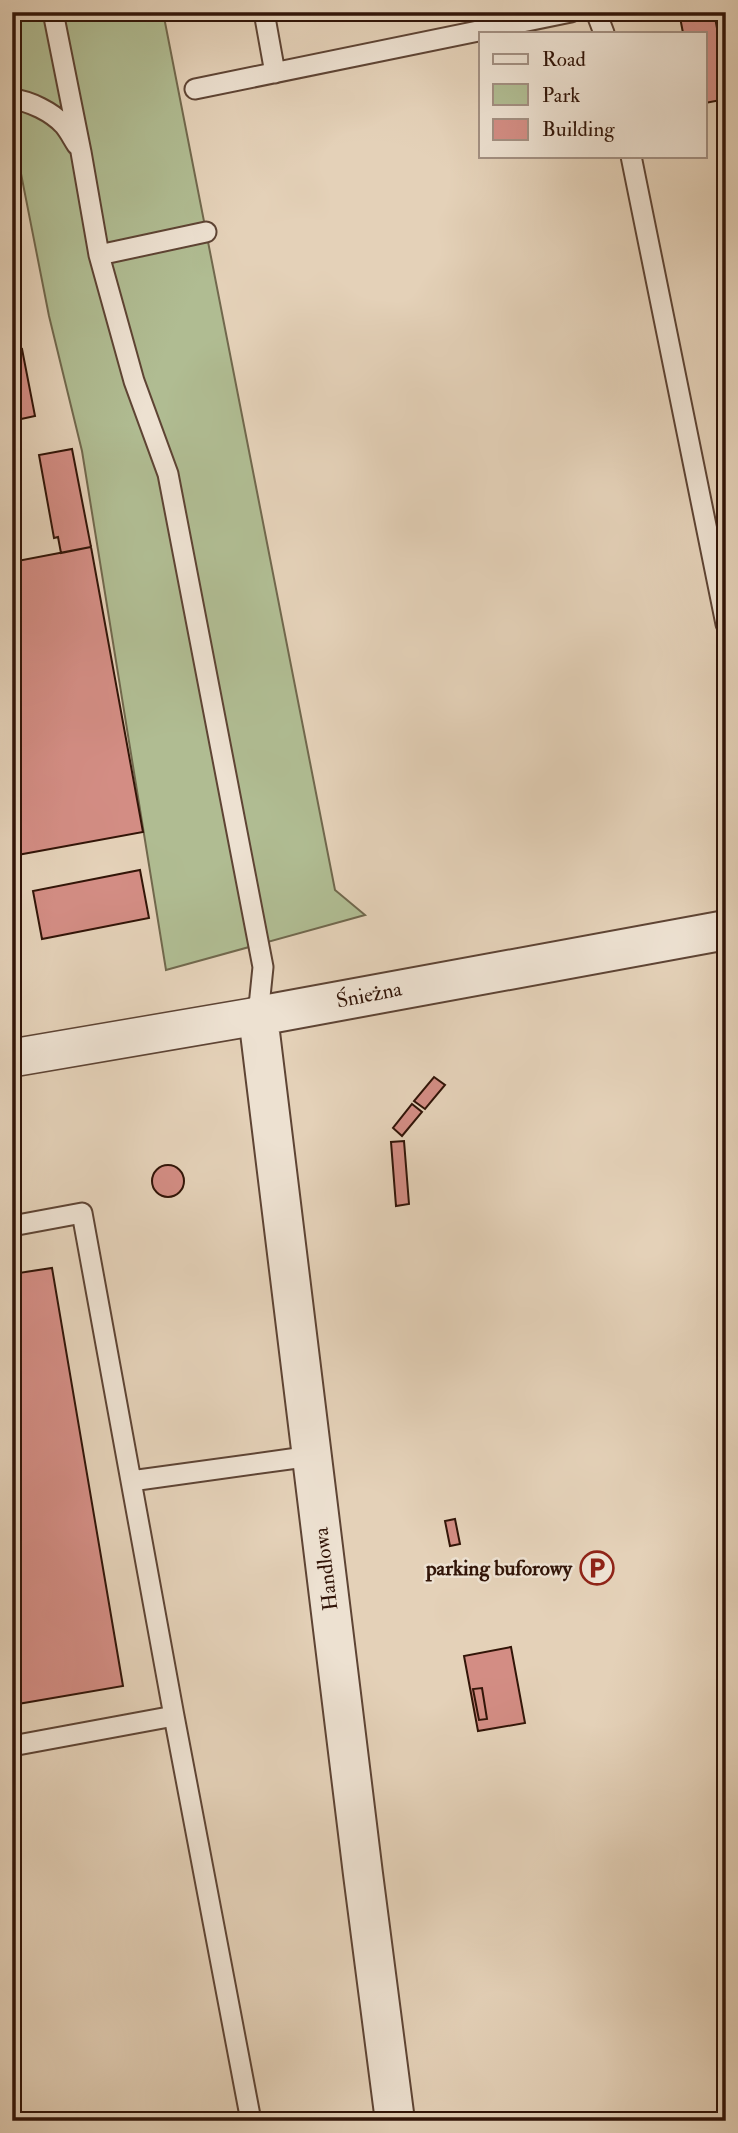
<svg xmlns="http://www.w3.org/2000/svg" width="738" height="2133" font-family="'IM FELL Double Pica',serif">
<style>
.green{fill:#b0bc92;stroke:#71684d;stroke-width:2}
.building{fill:#d38d84;stroke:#321508;stroke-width:2}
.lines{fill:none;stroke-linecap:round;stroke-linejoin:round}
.service-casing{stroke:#5e4434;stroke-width:23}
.minor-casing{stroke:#5e4434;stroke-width:40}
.tertiary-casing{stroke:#5e4434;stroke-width:42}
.service{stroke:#ede1d1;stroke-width:19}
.minor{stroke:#ede1d1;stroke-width:37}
.tertiary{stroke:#ede1d1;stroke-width:38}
.labels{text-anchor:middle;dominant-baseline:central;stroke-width:5;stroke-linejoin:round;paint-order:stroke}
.street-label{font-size:21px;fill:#321508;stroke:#ede1d1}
.poi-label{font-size:21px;font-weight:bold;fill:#321508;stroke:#ede1d1;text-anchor:end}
</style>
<rect width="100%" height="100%" fill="#e4d1b8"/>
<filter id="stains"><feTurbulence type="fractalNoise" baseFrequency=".00286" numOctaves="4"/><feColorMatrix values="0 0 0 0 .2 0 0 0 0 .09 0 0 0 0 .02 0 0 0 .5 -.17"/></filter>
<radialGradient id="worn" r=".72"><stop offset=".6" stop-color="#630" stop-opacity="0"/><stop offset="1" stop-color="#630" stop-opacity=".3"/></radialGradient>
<path class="green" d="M12 12H163L335 890 365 915 166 970 82 451 49 316 12 128Z"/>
<path class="building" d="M679 12H714L726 77V99L705 103V33H683Z
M22 349 35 416 12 421V351Z
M72 449 91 547 61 553 58 537 54 538 39 455Z
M91 547 143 832 12 856V562Z
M140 870 149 918 42 939 33 891Z
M434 1077 445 1085 425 1109 414 1101Z
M412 1104 422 1112 402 1136 393 1128Z
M404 1141 409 1204 396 1206 391 1142Z
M152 1181a16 16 0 1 1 32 0a16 16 0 1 1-32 0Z
M52 1268 123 1686 12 1705V1274Z
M455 1519 460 1544 450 1546 445 1521Z
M511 1647 525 1723 478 1731 464 1656Z
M482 1688 487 1719 479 1720 473 1689Z"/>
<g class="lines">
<defs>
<path id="service" d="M53 12 81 152 99 255 134 381 168 474 263 967 258 1016
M264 12 275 73
M596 12 604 33
M195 89 571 12
M12 99C30 101 52 112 64 125 69 131 73 139 77 145
M631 156 726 624
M99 255 206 232
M12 1226 82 1213 174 1716 12 1746
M131 1481 312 1456
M174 1716 251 2121"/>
<path id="minor" d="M12 1058 258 1016"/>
<path id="tertiary" d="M395 2121 363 1874 258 1016 726 930"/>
</defs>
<use href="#service" class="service-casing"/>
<use href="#minor" class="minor-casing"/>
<use href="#tertiary" class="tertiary-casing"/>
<use href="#service" class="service"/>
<use href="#minor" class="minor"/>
<use href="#tertiary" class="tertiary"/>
</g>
<defs>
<symbol id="parking-ring" viewBox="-11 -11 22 22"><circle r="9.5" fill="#ede1d1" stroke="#8f2418" stroke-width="1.5"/><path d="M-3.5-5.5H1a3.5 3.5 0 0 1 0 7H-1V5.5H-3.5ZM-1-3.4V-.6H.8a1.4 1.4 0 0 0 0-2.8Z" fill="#8f2418"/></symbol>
</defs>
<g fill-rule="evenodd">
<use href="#parking-ring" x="578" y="1549" width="38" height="38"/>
</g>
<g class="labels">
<g class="street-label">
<text transform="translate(369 995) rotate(-11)">Śnieżna</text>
<text transform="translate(326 1569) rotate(-97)">Handlowa</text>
</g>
<g class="poi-label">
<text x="572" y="1568">parking buforowy</text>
</g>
</g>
<rect width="738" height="2133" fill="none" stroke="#e4d1b8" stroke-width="42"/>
<rect x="14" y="14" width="710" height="2105" fill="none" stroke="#321508" stroke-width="3.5"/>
<rect x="21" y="21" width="696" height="2091" fill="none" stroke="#321508" stroke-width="2"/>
<rect x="479" y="32" width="228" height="126" fill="#ede1d1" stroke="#a28f81" stroke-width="2"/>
<rect x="493" y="54" width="35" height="10" fill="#ede1d1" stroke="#a28f81" stroke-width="2"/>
<text x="542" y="66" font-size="21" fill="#321508">Road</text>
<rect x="493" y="84" width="35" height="21" fill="#b0bc92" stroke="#a28f81" stroke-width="2"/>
<text x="542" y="102" font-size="21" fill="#321508">Park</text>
<rect x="493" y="119" width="35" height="21" fill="#d38d84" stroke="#a28f81" stroke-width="2"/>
<text x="542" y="136" font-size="21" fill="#321508">Building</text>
<rect width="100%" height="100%" filter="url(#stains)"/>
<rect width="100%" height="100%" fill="url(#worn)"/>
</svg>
